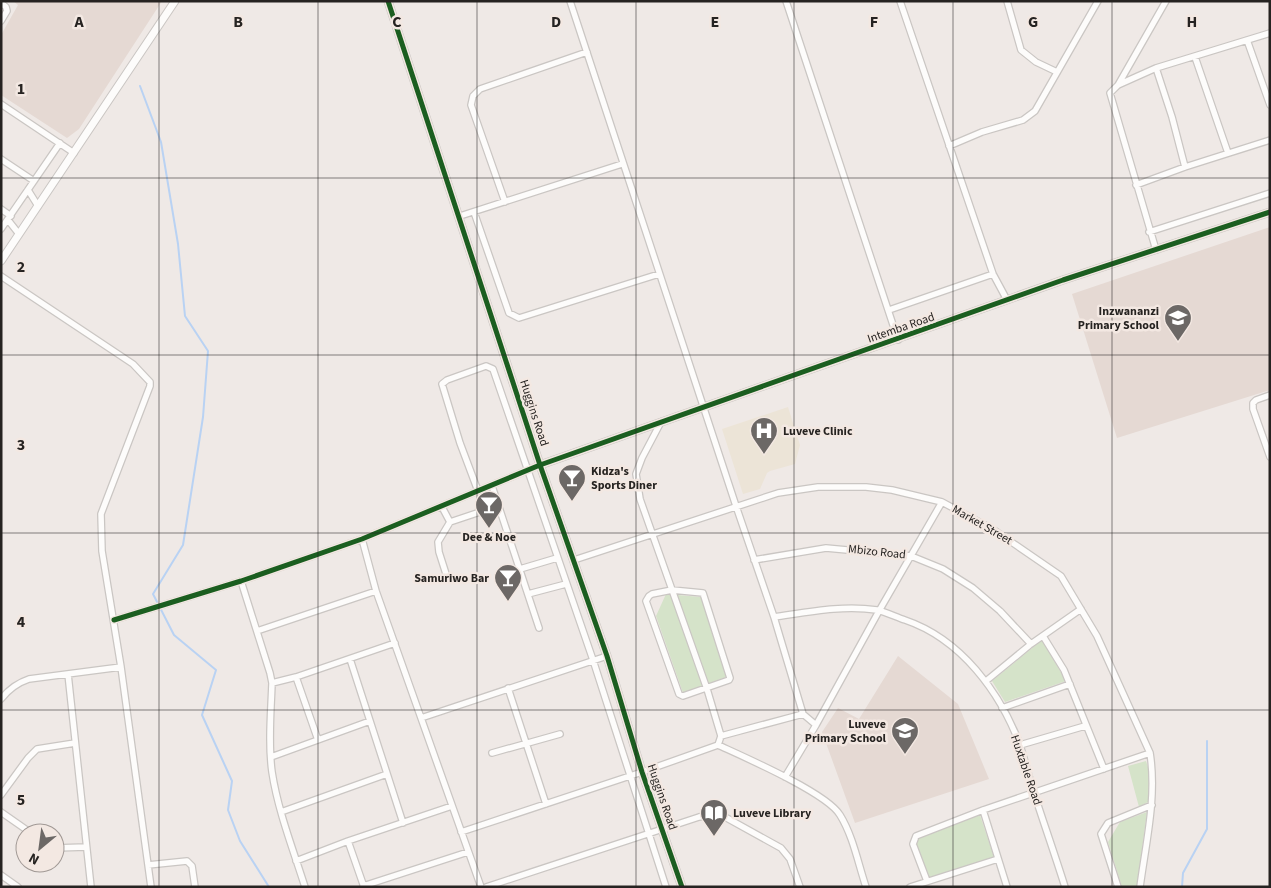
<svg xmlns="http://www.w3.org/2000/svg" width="1271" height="888" font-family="'Source Sans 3',sans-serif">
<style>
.built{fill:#e5d9d3}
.medical{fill:#ece4d7}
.green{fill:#d5e3c9}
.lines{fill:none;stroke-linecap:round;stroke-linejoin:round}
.stream{stroke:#b9d2f3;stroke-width:2}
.minor-casing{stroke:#cac6c3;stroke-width:8}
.tertiary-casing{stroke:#cac6c3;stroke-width:9}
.minor{stroke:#fdfcfb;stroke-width:5.5}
.tertiary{stroke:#fdfcfb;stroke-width:7}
.cycleway-casing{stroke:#f3e8e2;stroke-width:8}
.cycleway{stroke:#1b5e20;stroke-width:5}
.grid{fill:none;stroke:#262321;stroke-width:1;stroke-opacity:0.55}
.labels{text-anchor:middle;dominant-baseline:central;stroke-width:5;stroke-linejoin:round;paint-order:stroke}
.poi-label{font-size:12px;font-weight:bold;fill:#262321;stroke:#f3e8e2;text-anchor:end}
.street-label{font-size:12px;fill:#262321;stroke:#f3e8e2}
.grid-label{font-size:16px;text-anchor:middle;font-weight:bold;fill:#262321;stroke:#f3e8e2;stroke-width:5;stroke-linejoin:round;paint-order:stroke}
</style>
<rect width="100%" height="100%" fill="#efe9e6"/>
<path class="built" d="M13 1H162L79 129 67 138 1 95V35L18 5Z
M1270 227V390L1117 438 1072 294Z
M898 656 958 704 989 779 855 823 822 732 838 708 859 719Z"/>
<path class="medical" d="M788 407 800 445 795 464 770 471 767 473 760 489 743 494 722 429Z"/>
<path class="green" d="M666 594 701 597 726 677 683 693 656 616Z
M1042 640 1066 681 1005 702 992 681Z
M1146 761 1150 773 1148 802 1139 807 1128 766Z
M1147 812 1137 887H1122L1108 842 1120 822Z
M980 815 994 857 930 878 915 844 919 836Z"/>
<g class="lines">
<path class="stream" d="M140 86 161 142 178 244 185 316 208 351 203 417 183 545 153 594 174 635 216 670 202 715 232 781 228 810 240 841 269 887
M1182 887 1183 873 1207 829V741"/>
<defs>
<path id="minor" d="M570 1 736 506 774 617 803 714 816 725
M786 1 898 340
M900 1 993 274 1007 300
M1007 1 1021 50 1036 62 1057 72
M1 3 6 7 7 11 1 21
M1247 40 1270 105
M1195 57 1228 153
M1156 68 1172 117 1185 167
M1118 85 1166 1
M1 104 74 153
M949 146 982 132 1023 120 1035 111 1098 1
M1 159 34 181
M1136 185 1185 167 1270 140
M28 190 38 206
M505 202 471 105 473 96 480 89 587 52
M1 209 11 216
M474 212 509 313 519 318 659 274
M460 216 622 164
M8 220 19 234
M1 229 60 143
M1149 232 1270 193
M1156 250 1110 93 1118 85 1156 68 1270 33
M1 276 133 364 150 382V386L101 514 102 551 121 667 151 887
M889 310 993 274
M1270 395 1256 400 1253 403V409L1270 457
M661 422 642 458 636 474 640 499 707 689 721 736 718 745
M492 486 539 628
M478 491 460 443 442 384 447 380 486 366 493 369 593 660 666 887
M442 507 450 522 438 542 439 552 447 577
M450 522 498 506
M362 539 376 591 481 887
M574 560 778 493 818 487H866L892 490 942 502 994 530 1061 576 1097 636 1150 753C1157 797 1146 842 1140 887
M754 560 826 548 911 556 943 569 973 588 1000 611 1031 644
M520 569 557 558
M241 581 270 673 272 683C271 712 268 743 272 772 278 811 293 849 305 887
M672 590 703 593 730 678 729 680 683 696 679 694 646 601 649 596 652 594Z
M528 594 566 584
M774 617C809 612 842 605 877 610 886 612 896 617 905 620 961 639 1000 692 1020 745 1025 761 1029 777 1034 793 1044 824 1055 855 1065 887
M114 620 241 581 362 539 540 465
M257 631 376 591
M1043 636 1064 670 1104 769
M350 659 403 823
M68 674 91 887
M296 677 318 740
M986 681 1031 644 1081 609
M272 683 296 677 395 643
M508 688 546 804
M1 699C9 689 17 683 29 679L121 667
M1002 708 1070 684
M421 718 607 656
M721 736 803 714
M1020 745 1085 726
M492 753 560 734
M271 757 370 721
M785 777 816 725 879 611 942 502
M1 795 28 758 37 749 75 743
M983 810 1007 887
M1 812 31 833
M281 812 387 774
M461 832 642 772 718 745C744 757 827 793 840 815 853 836 858 863 866 887
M348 841 364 887
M55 848 86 847
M296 861 348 841 452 806
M148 865 187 861 192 866 195 887
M1 875 18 887
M927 881 913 844 916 836 983 810 1150 753
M363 886 468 852
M486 887 699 817 715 814 725 817 781 848 790 859 800 887
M910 887 998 859
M1118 887 1101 834 1108 823 1152 805"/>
<path id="tertiary" d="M388 1 540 465 607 656 642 772 682 887
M1 261 175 1
M540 465 1063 280 1270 212"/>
</defs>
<use href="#minor" class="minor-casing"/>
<use href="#tertiary" class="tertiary-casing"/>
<use href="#minor" class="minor"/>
<use href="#tertiary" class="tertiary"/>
<defs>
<path id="cycleway" d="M388 1 540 465 607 656 642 772 682 887
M114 620 241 581 362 539 540 465 1063 280 1270 212"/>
</defs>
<use href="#cycleway" class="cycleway-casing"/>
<use href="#cycleway" class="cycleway"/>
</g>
<path class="grid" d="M159 1V887M318 1V887M477 1V887M636 1V887M794 1V887M953 1V887M1112 1V887M1 178H1270M1 355H1270M1 533H1270M1 710H1270"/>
<defs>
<symbol id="school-pin" viewBox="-11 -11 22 30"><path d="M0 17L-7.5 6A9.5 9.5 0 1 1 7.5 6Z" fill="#6c6866" stroke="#f3e8e2"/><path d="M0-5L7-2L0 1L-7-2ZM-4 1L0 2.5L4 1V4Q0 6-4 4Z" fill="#fff"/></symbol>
<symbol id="hospital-pin" viewBox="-11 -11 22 30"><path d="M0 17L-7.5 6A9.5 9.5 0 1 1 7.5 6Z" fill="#6c6866" stroke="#f3e8e2"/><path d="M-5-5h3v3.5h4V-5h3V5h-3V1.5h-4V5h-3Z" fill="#fff"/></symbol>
<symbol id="bar-pin" viewBox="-11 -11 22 30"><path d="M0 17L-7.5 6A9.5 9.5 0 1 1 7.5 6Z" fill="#6c6866" stroke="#f3e8e2"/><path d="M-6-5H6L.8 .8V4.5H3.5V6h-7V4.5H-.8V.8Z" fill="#fff"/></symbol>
<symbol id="library-pin" viewBox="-11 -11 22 30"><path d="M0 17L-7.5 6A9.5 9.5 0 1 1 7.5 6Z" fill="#6c6866" stroke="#f3e8e2"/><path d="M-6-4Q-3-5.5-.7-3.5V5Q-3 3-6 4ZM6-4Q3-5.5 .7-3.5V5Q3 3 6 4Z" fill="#fff"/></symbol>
</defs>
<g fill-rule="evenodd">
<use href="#school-pin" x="1162" y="302" width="32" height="43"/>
<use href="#hospital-pin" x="748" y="415" width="32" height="43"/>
<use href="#bar-pin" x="556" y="462" width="32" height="43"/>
<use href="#bar-pin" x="473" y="489" width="32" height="43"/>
<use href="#bar-pin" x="492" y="562" width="32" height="43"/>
<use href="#school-pin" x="889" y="715" width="32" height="43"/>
<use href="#library-pin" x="698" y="797" width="32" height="43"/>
</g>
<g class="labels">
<g class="poi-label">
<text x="1159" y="311">Inzwananzi<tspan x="1159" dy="14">Primary School</tspan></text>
<text x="783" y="431" text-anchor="start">Luveve Clinic</text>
<text x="591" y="471" text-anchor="start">Kidza's<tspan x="591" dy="14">Sports Diner</tspan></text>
<text x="489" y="537" text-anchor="middle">Dee &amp; Noe</text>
<text x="489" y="578">Samuriwo Bar</text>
<text x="886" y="724">Luveve<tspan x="886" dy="14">Primary School</tspan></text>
<text x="733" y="813" text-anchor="start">Luveve Library</text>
</g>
<g class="street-label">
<text transform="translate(901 328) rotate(-19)">Intemba Road</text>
<text transform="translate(534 413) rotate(72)">Huggins Road</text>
<text transform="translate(982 525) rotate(30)">Market Street</text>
<text transform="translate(877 552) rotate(6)">Mbizo Road</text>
<text transform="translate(1026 770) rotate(71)">Huxtable Road</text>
<text transform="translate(662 797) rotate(71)">Huggins Road</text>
</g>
</g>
<g class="grid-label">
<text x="79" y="27">A</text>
<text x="238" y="27">B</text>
<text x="397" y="27">C</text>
<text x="556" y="27">D</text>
<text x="715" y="27">E</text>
<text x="874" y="27">F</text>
<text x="1033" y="27">G</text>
<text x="1192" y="27">H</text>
<text x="21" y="94">1</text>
<text x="21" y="272">2</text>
<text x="21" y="450">3</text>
<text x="21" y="627">4</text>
<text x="21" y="805">5</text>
</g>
<rect width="1271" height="888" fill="none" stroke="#262321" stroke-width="5"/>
<g transform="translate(40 848) rotate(209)"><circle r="24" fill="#f3e8e2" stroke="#a19995"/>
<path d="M0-4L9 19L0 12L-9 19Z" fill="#6c6866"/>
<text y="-8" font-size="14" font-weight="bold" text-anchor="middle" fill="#262321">N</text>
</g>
</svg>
